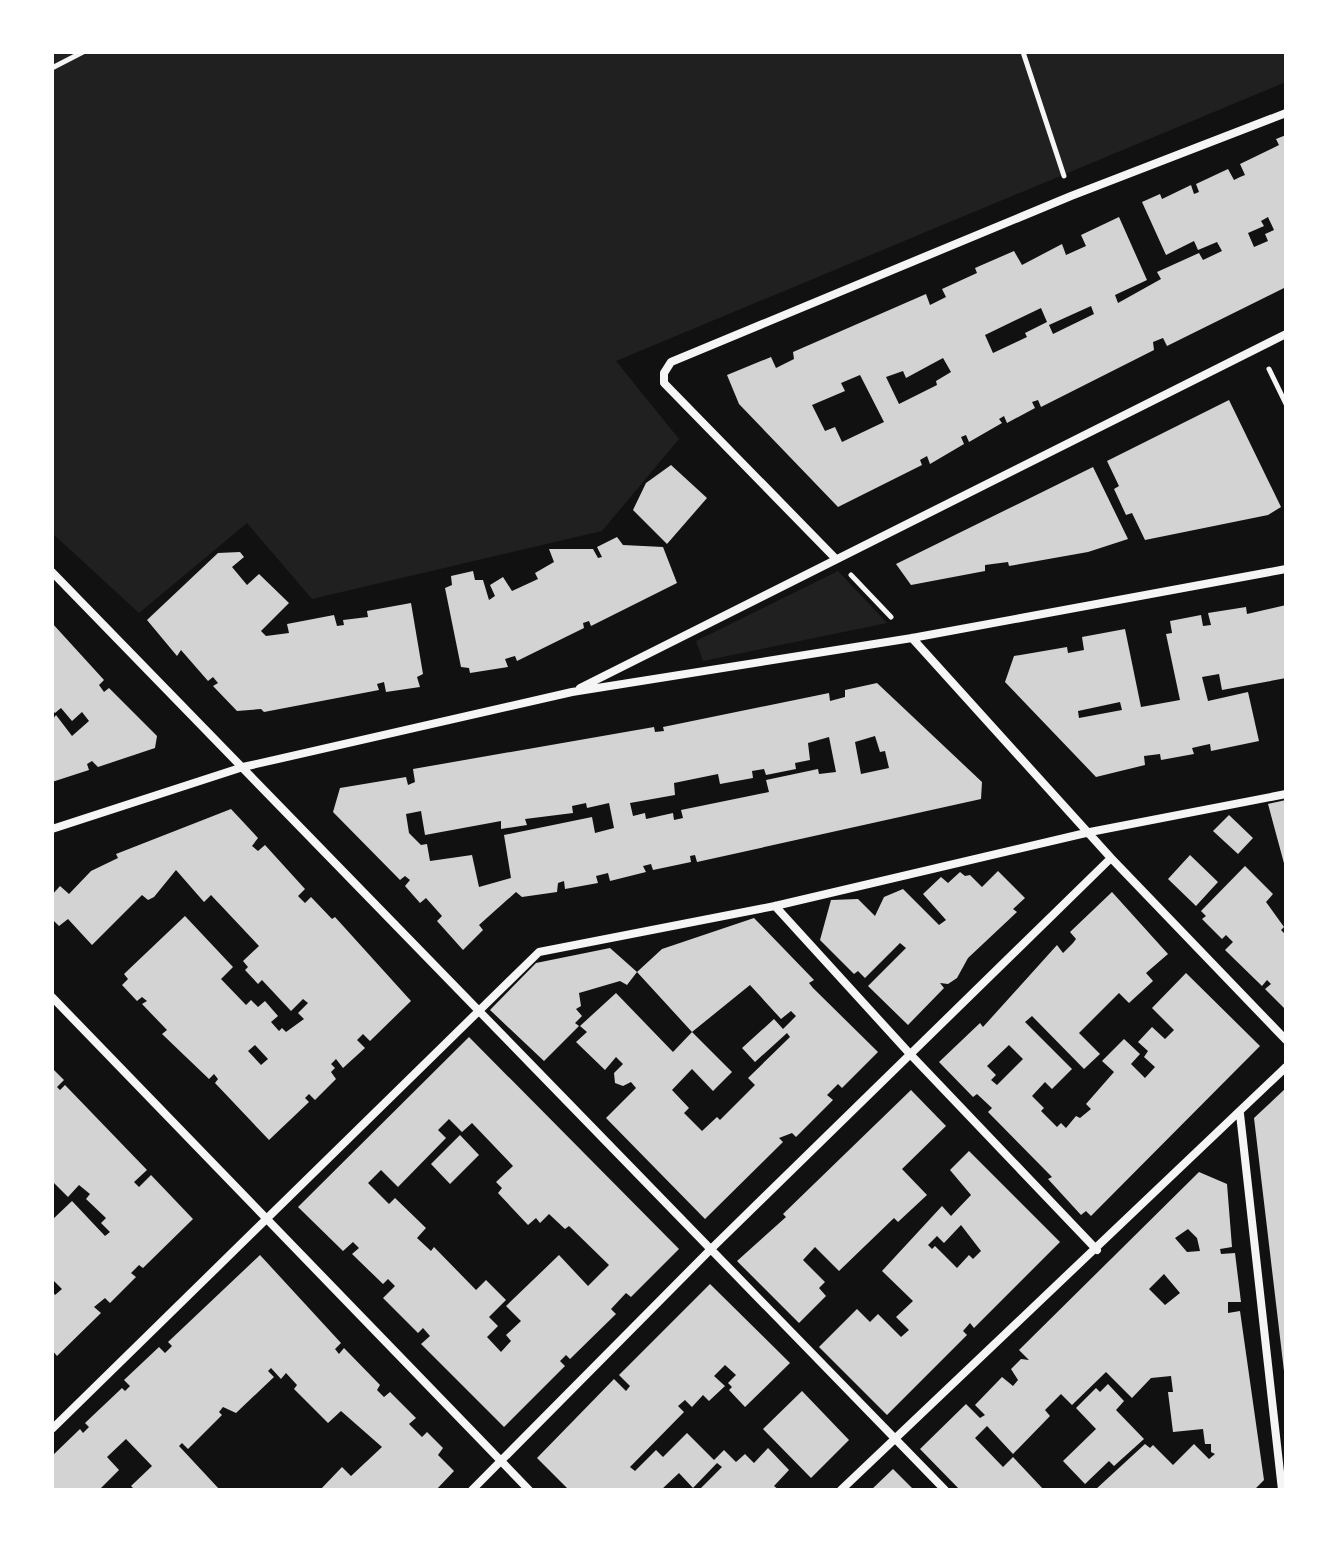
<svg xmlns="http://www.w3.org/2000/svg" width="1338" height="1542" font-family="Arial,sans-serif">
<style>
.green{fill:#202020}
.building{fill:#d3d3d3;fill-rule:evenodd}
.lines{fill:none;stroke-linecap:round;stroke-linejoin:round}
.path{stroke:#f5f5f5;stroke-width:5}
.minor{stroke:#f5f5f5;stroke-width:8}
</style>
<rect width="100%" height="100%" fill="#111"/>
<path class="green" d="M52 52H1286V82L616 361 679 439 602 531 312 599 247 523 139 613 52 533Z
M838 571 887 623 703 661 696 641Z"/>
<path class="building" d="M1286 135V287L1167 346 1163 338 1153 342 1154 350 1041 407 1038 400 1032 402 1035 408 1007 423 1004 416 999 419 1002 423 969 442 966 435 961 437 964 444 930 464 927 456 920 460 922 465 838 507 739 404 727 375 771 357 776 368 794 359 793 352 926 294 930 305 946 297 942 289 977 273 975 268 1014 251 1022 265 1062 244 1066 255 1086 246 1081 235 1119 217 1147 280 1115 295 1118 303 1161 279 1157 272 1199 253 1203 260 1222 251 1217 242 1198 250 1194 241 1166 255 1142 202 1160 194 1162 199 1191 185 1194 194 1199 192 1196 184 1228 169 1234 180 1240 177 1245 175 1240 164 1279 145 1276 139ZM1268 217 1274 230 1265 234 1268 241 1254 247 1248 233 1264 226 1261 221ZM1091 306 1094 314 1053 334 1049 325ZM1041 308 1047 322 1025 333 1027 337 993 353 985 335ZM943 358 951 372 936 381 937 385 899 404 886 377 903 371 906 378ZM860 375 884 422 842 442 835 427 825 431 812 405 845 391 841 383Z
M1229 400 1281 507 1268 515 1145 540 1132 513 1126 515 1114 489 1119 486 1107 461Z
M671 465 707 498 667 544 633 510 646 483Z
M1093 467 1128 539 1088 552 1009 566 1008 562 985 565V571L911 585 896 564Z
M617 537 623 545 663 547 677 583 591 626 589 621 583 623 584 628 517 661 515 656 505 659 508 667 470 673 469 668 461 667 445 588 452 585 451 576 473 571 475 580H483L489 600 495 596 490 585 503 577 512 591 538 579 535 573 554 562 549 549H593L598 558 602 557 597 547Z
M240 552 244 557 232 567 247 585 259 574 289 603 261 631 266 636 289 633 287 624 334 615 337 626 344 625 343 620 368 617 367 611 411 603 423 674 417 677 420 687 386 692 384 682 377 684 379 690 264 712 261 709 237 711 213 686 218 683 213 677 208 681 181 650 177 656 147 620 218 553Z
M1286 605V678L1222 690 1219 674 1202 677 1208 701 1248 692 1259 741 1211 751 1210 744 1205 745 1192 748 1194 754 1161 760 1160 754 1144 756 1145 765 1096 777 1005 682 1014 656 1067 647 1068 653 1084 650 1082 637 1125 629 1141 707 1180 700 1166 634 1172 633 1170 621 1201 615 1203 626 1211 625 1208 613 1246 607 1247 614ZM1120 702 1122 710 1079 718 1078 711Z
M52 623 104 680 99 685 104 692 109 688 157 736 155 748 98 767 92 761 87 764 89 770 52 782V720L56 715 72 736 89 721 82 712 72 721 61 708 55 713 52 710Z
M877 683 982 782 981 799 697 862 695 855 690 856 691 862 653 870 651 864 643 866 646 872 610 881 608 873 596 876 598 883 565 889 564 881 558 883 557 892 522 897 516 892 479 925 483 930 463 950 437 921 442 916 426 898 420 903 405 886 410 880 405 876 400 880 333 812 340 788 406 777 408 785 415 782 413 769 654 727 655 732 664 731 663 727 829 693 830 701 845 697V690ZM875 736 880 752 885 751 889 768 861 774 855 742ZM829 737 836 772 819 774 818 769 766 780 769 792 681 810 683 818 674 820 673 813 646 819 645 813 633 816 630 803 675 795 674 783 718 774 720 784 753 778 752 771 764 769 766 775 796 769 795 763 810 760 808 743ZM586 803 587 808 609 803 614 828 595 833 592 817 504 835 511 878 479 887 472 855 430 861 427 844 421 845 409 833 406 814 421 811 425 835 501 821V829L527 825 525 819 573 813 572 806Z
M1286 800V867H1285L1268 804Z
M231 809 258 838 252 846 258 851 265 845 305 889 298 896 305 903 311 897 332 919 335 917 411 1001 370 1041 363 1034 357 1040 365 1048 343 1068 336 1059 331 1064 335 1068 331 1072 336 1079 315 1100 309 1094 305 1098 309 1102 269 1140 215 1083 218 1079 214 1074 209 1079 162 1034 167 1030 142 1004 147 1001 142 997 137 1001 122 985 128 979 124 974 185 916 233 967 221 979 246 1005 251 1000 258 1007 265 1001 278 1016 271 1022 279 1031 282 1028 286 1032 304 1019 298 1013 308 1003 303 999 291 1011 262 980 258 984 245 970 248 967 243 961 259 946 211 895 204 902 176 870 154 897 148 900 142 895 92 945 68 919 59 926 52 919V895L60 886 69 894 91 871 118 858 116 854ZM255 1045 268 1059 261 1065 248 1051Z
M1229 815 1253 838 1238 854 1213 831Z
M1190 855 1218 882 1196 906 1168 879Z
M1245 866 1273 894 1266 902 1284 927 1281 930 1286 935V1010L1265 989 1271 984 1267 980 1262 986 1225 950 1233 942 1226 935 1222 939 1202 919 1206 916 1201 911Z
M998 871 1025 898 1013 909 1017 912 968 958 957 978 948 984 940 983 944 988 908 1025 868 986 906 948 900 943 865 978 858 971 854 974 820 940 831 900 858 899 875 916 884 897 903 889 939 925 946 920 923 894 941 877 948 883 960 872 965 876 970 875 982 887Z
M1112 892 1168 954 1146 973 1153 981 1129 1003 1119 993 1079 1033 1100 1054 1084 1069 1032 1016 1025 1022 1072 1069 1052 1089 1045 1082 1032 1096 1044 1108 1041 1111 1057 1127 1061 1123 1066 1128 1076 1116 1080 1118 1091 1109 1086 1104 1114 1072 1102 1061 1124 1039 1140 1054 1131 1064 1145 1078 1155 1067 1144 1057 1148 1051 1138 1042 1152 1027 1165 1039 1174 1030 1152 1008 1186 973 1260 1046 1091 1216 1086 1211 1081 1215 1048 1179 1052 1177 988 1112 992 1108 977 1094 973 1097 939 1062 980 1023 983 1027 1057 945 1063 953 1073 943 1076 939 1070 932ZM1009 1045 1023 1059 997 1085 991 1080 996 1075 987 1066Z
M754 918 814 980 809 983 813 988 878 1052 842 1088 838 1084 827 1095 833 1100 796 1137 792 1133 779 1138 783 1142 705 1219 606 1118 636 1088 631 1082 623 1086 615 1083 614 1073 623 1064 616 1057 605 1070 576 1042 587 1032 580 1026 616 993 673 1052 692 1032 637 972 662 949ZM750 985 781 1019 791 1011 796 1016 783 1029 774 1019 742 1048 755 1062 787 1033 790 1037 748 1078 755 1085 720 1120 717 1117 702 1131 684 1113 689 1108 672 1090 692 1069 713 1091 732 1072 692 1032Z
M610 948 637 972 627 985 620 981 579 993 581 1006 576 1009 582 1016 575 1023 579 1026 544 1061 490 1010 536 963Z
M469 1037 679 1249 631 1297 626 1293 611 1309 616 1314 570 1359 566 1355 560 1361 565 1366 504 1427 421 1344 430 1336 423 1328 418 1333 383 1298 395 1286 388 1279 383 1284 352 1254 359 1248 353 1242 343 1251 298 1207ZM449 1119 462 1132 472 1123 513 1166 496 1182 502 1188 498 1193 528 1225 536 1218 540 1223 549 1214 565 1229 569 1226 609 1265 588 1286 559 1255 506 1306 521 1321 506 1335 511 1341 501 1352 487 1337 498 1326 489 1317 506 1300 486 1280 476 1290 434 1247 431 1251 417 1238 426 1228 395 1198 389 1204 368 1183 381 1170 398 1187 446 1138 438 1130Z
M52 1068 64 1080 57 1087 60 1090 65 1085 147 1170 134 1182 139 1187 151 1175 193 1219 143 1268 139 1265 131 1273 136 1277 110 1303 105 1298 94 1307 101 1313 57 1356 52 1350V1291L55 1295 62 1289 52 1279V1220L72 1201 105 1236 110 1232 101 1223 106 1218 86 1199 90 1194 79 1185 68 1197 52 1181Z
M1286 1088V1370L1284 1371 1254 1118Z
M911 1090 946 1126 902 1169 927 1195 898 1222 894 1218 839 1271 815 1247 803 1260 825 1282 819 1288 826 1296 799 1323 737 1261 786 1217 783 1214Z
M460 1135 479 1155 450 1184 431 1164Z
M969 1151 1060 1242 974 1328 970 1323 963 1331 967 1335 887 1415 819 1347 857 1309 870 1322 878 1314 901 1337 909 1330 896 1317 913 1301 882 1271 942 1206 951 1216 971 1195 950 1170ZM961 1225 981 1251 973 1259 969 1255 957 1268 935 1246 932 1249 928 1245 937 1236 944 1243Z
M1199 1172 1227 1184 1232 1247 1220 1249 1221 1254 1235 1253 1241 1302H1228V1313L1240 1311 1264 1480 1254 1490H1095L1145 1444 1150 1448 1153 1445 1173 1465 1194 1444 1209 1459 1215 1454 1211 1452V1444H1205L1203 1429 1173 1432 1168 1392H1173L1171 1376 1151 1378 1132 1398 1106 1372 1072 1405 1061 1394 1045 1410 1050 1416 1013 1454 987 1426 975 1438 1003 1467 1013 1457 1044 1490H960L920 1449 966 1404 980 1418 985 1415 975 1405 1002 1377 1013 1386 1018 1380 1011 1369 1021 1359 1029 1360 1019 1350ZM1188 1229 1197 1238 1200 1251 1187 1252 1175 1238ZM1164 1274 1180 1293 1165 1305 1149 1289Z
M260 1255 341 1343 335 1349 339 1354 344 1348 380 1385 377 1390 384 1397 390 1392 416 1418 409 1424 422 1437 427 1432 443 1448 438 1455 454 1471 436 1490H320L342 1467 351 1476 382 1447 341 1411 328 1423 294 1389 297 1385 286 1373 281 1379 271 1368 268 1371 274 1377 236 1413 223 1407 219 1412 222 1415 188 1449 182 1443 179 1446 220 1490H135L131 1486 152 1466 126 1439 107 1457 119 1470 99 1490H52V1456L80 1429 83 1433 89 1427 85 1423 122 1388 125 1391 130 1386 124 1380 159 1347 165 1353 172 1346 168 1342Z
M710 1284 790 1363 745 1407 729 1390 732 1387 728 1383 736 1375 725 1365 714 1376 725 1386 709 1401 703 1395 692 1407 685 1400 678 1406 684 1412 630 1467 635 1471 656 1450 663 1457 687 1433 714 1460 724 1450 736 1462 745 1454 754 1463 768 1448 789 1470 774 1486 779 1490H699L722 1467 717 1463 693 1488 679 1473 661 1490H569L537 1458 614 1379 626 1391 630 1386 619 1375Z
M1108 1384 1124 1401 1116 1410 1144 1439 1114 1466 1109 1461 1085 1484 1063 1461 1096 1429 1076 1408 1096 1388 1100 1392Z
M802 1391 849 1440 811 1478 763 1429Z
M893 1469 914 1490H871Z"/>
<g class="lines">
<path class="path" d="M1023 52 1064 176
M52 68 83 52
M1269 369 1286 404
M851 575 891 617"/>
<path class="minor" d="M834 557 664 383V373L671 362 1071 196 1286 113
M52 572 945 1490
M912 638 1111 858 1286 1040
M580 688 1286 334
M52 829 243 767 572 692 912 638 1286 569
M775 906 910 1054 1097 1250
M52 997 529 1490
M1240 1114 1282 1490
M52 1429 539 952 775 906 1090 832 1286 794
M472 1490 711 1249 1111 858
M841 1490 1286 1067"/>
</g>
<rect width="1338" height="1542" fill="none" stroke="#ffffff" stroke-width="108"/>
</svg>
